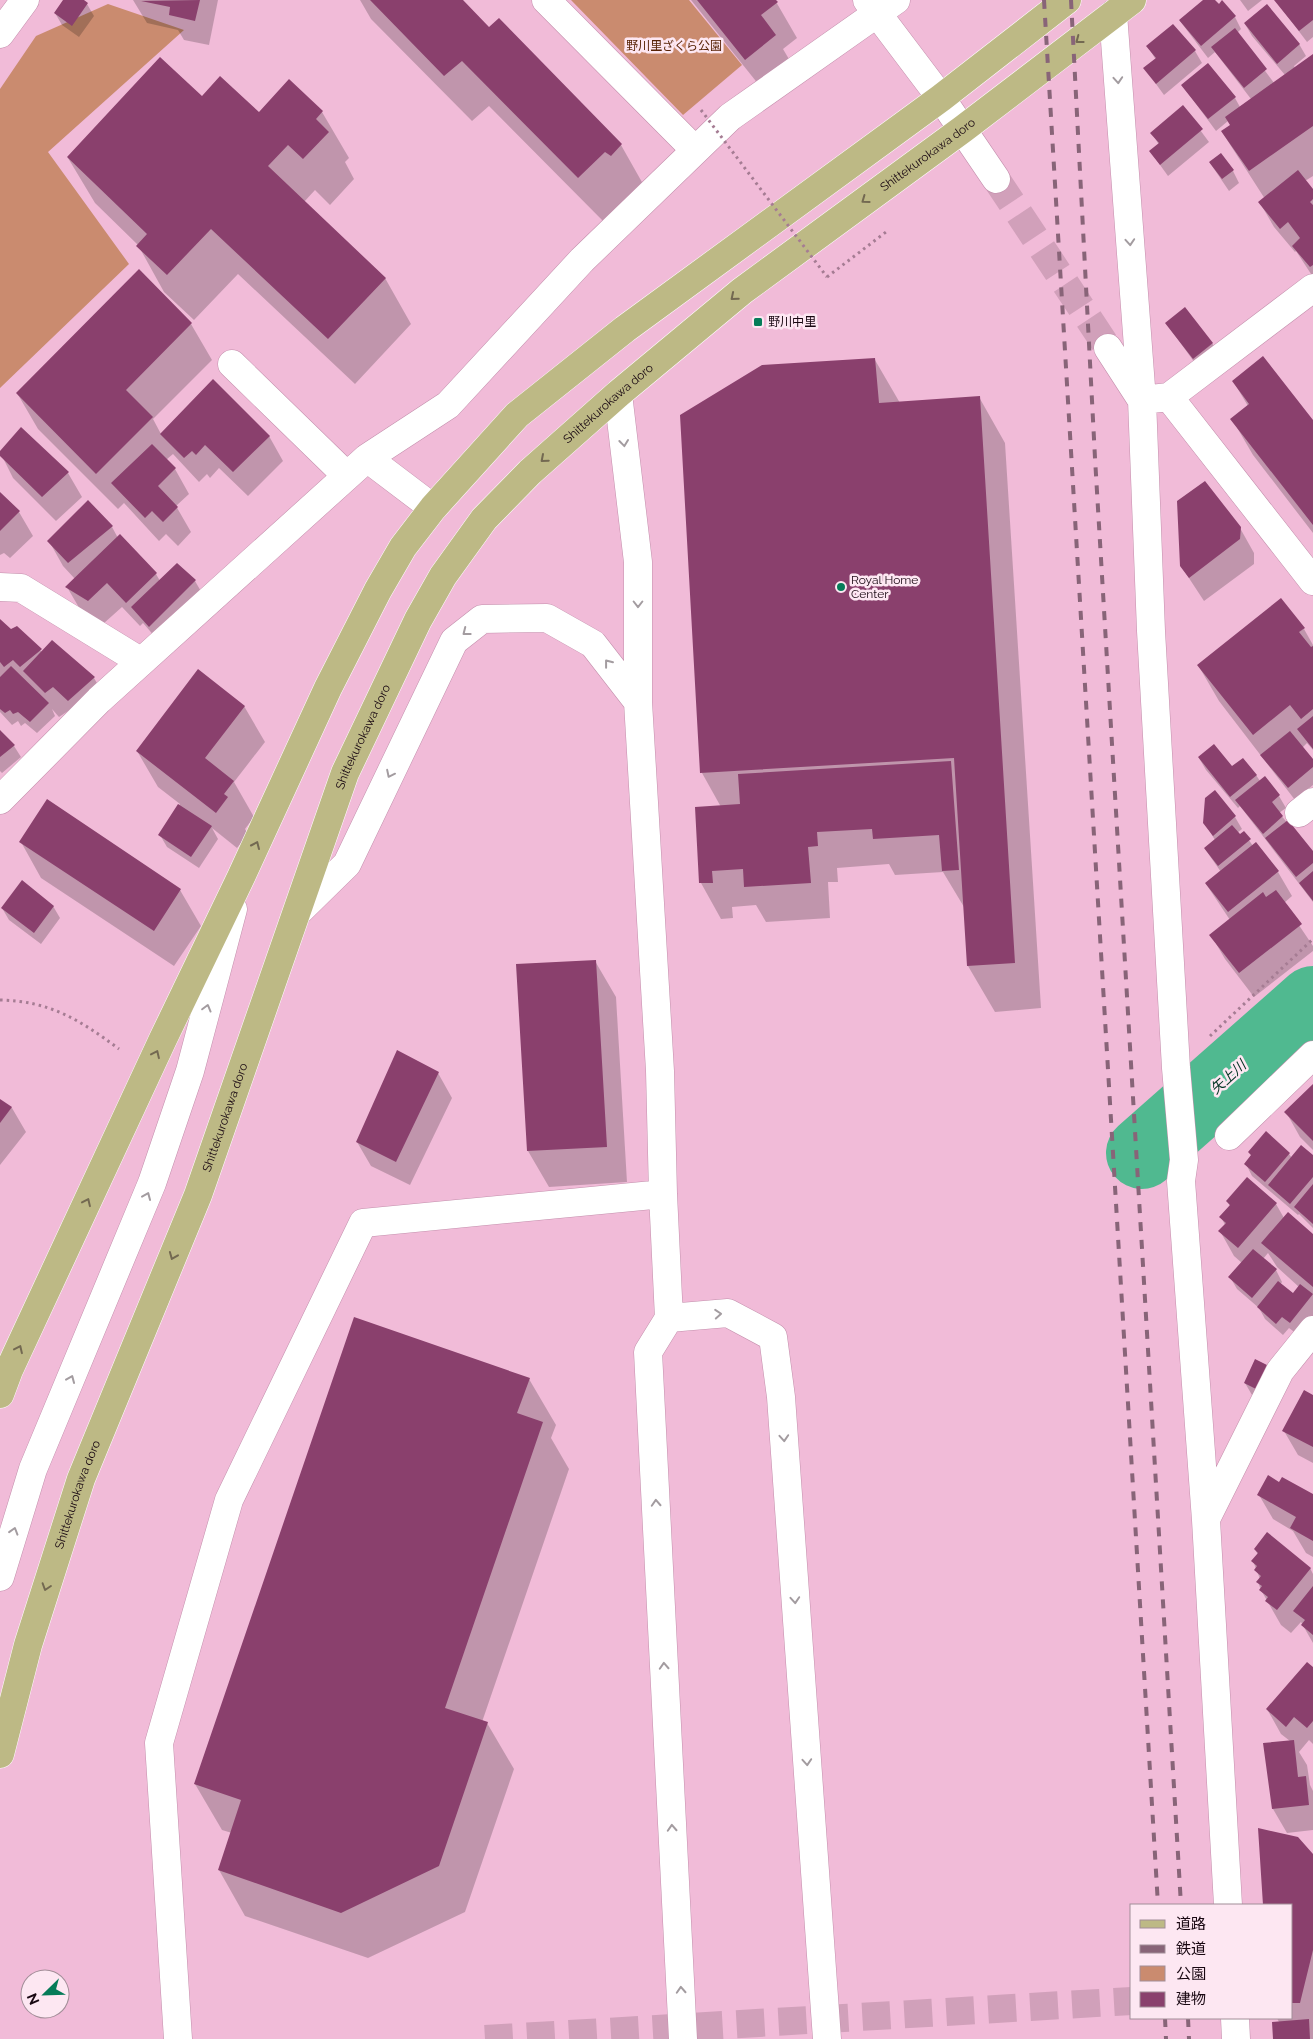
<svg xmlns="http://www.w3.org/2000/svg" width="1313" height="2039" font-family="Raleway,'Noto Sans JP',sans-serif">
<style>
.green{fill:#ca8b6f}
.shadow{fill:#0003;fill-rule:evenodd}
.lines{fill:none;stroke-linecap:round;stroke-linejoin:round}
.river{stroke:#50b990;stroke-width:72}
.building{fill:#8a406d}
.minor-tunnel{stroke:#d1a0ba;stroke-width:28;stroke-dasharray:28 14;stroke-linecap:butt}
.minor-casing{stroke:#c38fac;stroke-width:29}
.major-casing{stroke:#fff;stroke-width:29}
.path{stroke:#a57c93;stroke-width:3;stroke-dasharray:2.5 4;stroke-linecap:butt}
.minor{stroke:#fff;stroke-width:28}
.major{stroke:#bdb985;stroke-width:28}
.rail{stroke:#886478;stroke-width:4;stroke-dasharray:9 9;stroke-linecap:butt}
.path-bridge{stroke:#a57c93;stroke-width:3;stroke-dasharray:2.5 4;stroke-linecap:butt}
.oneway{stroke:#736951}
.oneway2{stroke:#a39ca0}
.poi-dot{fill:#067c59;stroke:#fde7f2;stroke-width:2}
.labels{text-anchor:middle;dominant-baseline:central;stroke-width:5;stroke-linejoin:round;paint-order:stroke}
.park-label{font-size:12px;fill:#572205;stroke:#fde7f2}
.street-label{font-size:12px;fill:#190812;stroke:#fde7f2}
.poi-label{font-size:12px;fill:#190812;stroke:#fde7f2;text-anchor:start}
.water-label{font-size:14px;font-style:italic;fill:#033423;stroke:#fde7f2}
</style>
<rect width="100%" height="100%" fill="#f1bbd8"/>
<path class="green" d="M571 0H689L742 65 683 115Z
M108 4 184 30 48 152 129 264 0 388V89L36 36Z"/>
<path class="shadow" d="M65 0H81L87 4 94 16 79 37 62 25 55 13Z
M133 0H218L209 45 184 40 178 30 147 23Z
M360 0H461L489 28 621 145 647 191 605 223 489 106 472 121 371 19Z
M691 0H775L797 38 783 49 796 71 767 95Z
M1205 0H1214L1235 17 1241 29 1237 33 1274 83 1285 75 1252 36 1245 24 1299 44 1306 56 1294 66 1295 68 1313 56V176L1305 181 1313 191V277L1296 251 1295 252 1274 227 1260 203 1265 199 1222 132 1231 126 1228 121 1216 131 1182 85 1235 98 1240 107 1251 99 1215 52 1208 58 1180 21Z
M1240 0H1262L1248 11Z
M1313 0V37L1307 42 1276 1Z
M1148 47 1195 51 1202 63 1164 95 1145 69 1156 60Z
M289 81 322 112 349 158 345 162 354 179 330 205 315 190 304 202 385 278 411 324 355 384 238 274 194 320 164 292 138 245 95 203 68 158 202 98 259 114Z
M1183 107 1209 142 1168 176 1150 151 1159 145 1152 133Z
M1210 163 1233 171 1239 183 1229 191Z
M1166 323 1212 343 1219 355 1200 370Z
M191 324 212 360 153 419 161 434 269 436 283 461 248 496 219 468 210 478 207 474 199 482 173 454 166 460 175 469 189 494 176 506 191 532 178 546 166 534 159 541 124 503 118 509 38 429 17 393Z
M875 360 900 403 979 397 1005 443 1041 1008 995 1012 968 966 964 907 943 872 895 875 889 864 837 868 838 882H828L830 918 766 922 756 905 732 907 733 918 721 919 701 883 721 807 702 773Z
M1233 381 1313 422V533L1253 455 1232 419 1248 406Z
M0 452 68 473 82 497 56 521 13 478Z
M0 493 19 512 33 536 10 558 4 553 0 555Z
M112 527 118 538 156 574 160 581 177 564 195 581 202 593 156 638 143 623 140 626 122 607 103 624 81 611 67 587 75 579 63 566 49 541Z
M1240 528 1254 553V564L1204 601 1181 566Z
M0 620 11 630 17 627 42 652 52 642 94 678 108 702 83 725 68 711 59 717 52 709 55 716 37 733 25 723 21 726 18 721 12 725 0 712Z
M1304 629 1313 645V750L1307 743 1302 748 1313 761V785L1295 800 1219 701 1198 665Z
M244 706 265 742 234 782 254 817 245 829 248 834 237 848 212 828 218 839 199 868 167 847 160 835 180 804 158 787 137 751Z
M0 732 14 746 21 757 2 773 0 771Z
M1199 758 1256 775 1260 781 1265 777 1279 796 1286 808 1279 813 1313 853V902L1240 806 1238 808 1206 770Z
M1235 817 1242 829 1237 833 1239 836 1244 833 1253 846 1256 844 1278 872 1292 896 1284 903 1313 946V951L1254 997 1225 959 1211 935 1230 920 1206 884 1221 872 1205 849 1215 840 1204 822Z
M21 842 180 890 201 926 174 966 41 878Z
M53 906 60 918 41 944 9 920 2 908Z
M595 961 616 997 627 1182 549 1187 528 1151 517 965Z
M438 1073 452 1098 410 1185 371 1166 357 1142Z
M1313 1085V1150L1300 1137 1286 1112Z
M0 1100 12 1108 26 1132 0 1165Z
M1249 1152 1289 1154 1292 1158 1313 1156V1228L1299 1214 1298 1215 1252 1176 1246 1164 1252 1156Z
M1227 1201 1276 1204 1284 1218 1313 1235V1316L1297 1334 1289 1328 1283 1335 1265 1319 1259 1308 1237 1289 1230 1277 1242 1263 1234 1256 1220 1231 1225 1225 1221 1217 1230 1206ZM1268 1253 1277 1267 1299 1287 1293 1295 1280 1285 1282 1282 1276 1270 1263 1259Z
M1255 1361 1267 1366 1273 1378 1263 1400 1252 1395 1245 1383Z
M529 1379 556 1425 551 1438 569 1469 482 1722 487 1723 514 1769 465 1912 368 1958 245 1916 219 1870 232 1833 222 1830 195 1784Z
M1313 1396V1463L1298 1455 1284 1431Z
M1280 1484 1313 1496V1557L1306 1553 1293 1531 1273 1519 1259 1495Z
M1255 1549 1310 1568 1313 1574V1643L1301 1622 1291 1633 1281 1625 1261 1590 1258 1582 1260 1579 1253 1561 1258 1555Z
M1313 1669V1744L1309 1740 1299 1752 1307 1765 1310 1785 1313 1791V1830L1287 1833 1273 1809 1265 1744 1290 1741 1281 1734 1267 1709Z
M1259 1829 1313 1856V2039H1274L1279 2022 1277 2018H1292V1905H1264Z"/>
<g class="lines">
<path class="river" d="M1142 1153 1313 1002"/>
</g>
<path class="building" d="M63 0H84L88 3 72 26 54 13Z
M200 0 195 21 169 15 170 7 141 1Z
M370 0H463L489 27 499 18 622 144 611 156 605 152 578 178 462 61 444 76Z
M697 0H776L778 2 761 15 776 35 745 60Z
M1203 0H1215L1219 4 1222 0 1236 16 1201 46 1179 20Z
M1274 0H1313V20L1299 31Z
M1267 4 1300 44 1277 64 1244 23Z
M1173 24 1196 50 1156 84 1143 68 1156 58 1146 46Z
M1235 28 1267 69 1244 88 1211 47Z
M1313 54V126L1249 171 1221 131 1230 125 1225 117Z
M160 57 202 96 220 76 259 112 289 79 323 111 316 119 329 132 303 159 288 145 268 166 386 278 328 339 211 229 167 275 136 246 147 234 67 157Z
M1208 63 1236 97 1208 119 1181 85Z
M1183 105 1203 129 1160 165 1149 151 1159 143 1150 133Z
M1221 153 1234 170 1222 179 1209 162Z
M1298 170 1313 189V199L1310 202 1313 205V265L1310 267 1292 246 1300 238 1288 222 1280 229 1258 202Z
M139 269 192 323 126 390 153 417 96 474 16 393Z
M1185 307 1213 343 1193 359 1165 323Z
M1263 356 1313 420V525L1230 419 1249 404 1232 381Z
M875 358 879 403 980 396 1015 963 967 966 954 758 700 773 680 415 762 365Z
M213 379 270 436 233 472 205 445 196 455 192 451 184 458 160 434Z
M21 427 69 472 42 497 0 456V451Z
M152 444 176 468 158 486 178 507 163 522 152 511 145 518 111 483Z
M1205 481 1241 527 1240 539 1189 578 1180 566 1177 501Z
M0 492 20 511 0 531Z
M88 500 113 526 68 563 47 541Z
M120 534 157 573 126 603 107 583 88 601 65 587Z
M177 563 196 580 149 627 131 607Z
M1281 598 1305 628 1299 632 1311 647 1313 646V709L1301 719 1290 705 1253 735 1197 665Z
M0 619 11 629 17 626 42 649 20 667 13 660 4 667 0 662Z
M52 640 95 677 68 701 53 687 45 693 23 671Z
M11 666 49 703 30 722 18 712 13 714 10 710 5 713 0 709V677Z
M198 669 245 706 205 758 234 781 224 794 228 797 216 813 136 751Z
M1313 716V749L1297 729Z
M0 730 15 745 0 757Z
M1290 731 1313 759V767L1288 788 1260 755Z
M1214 744 1232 766 1243 758 1257 775 1230 797 1198 757Z
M951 761 959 870 942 871 939 835 873 839 872 829 817 832 818 846 808 847 811 883 744 887 743 869 712 871 713 883H699L695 807 740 804 738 774Z
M1265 776 1280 795 1272 802 1283 816 1263 834 1235 800Z
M1215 790 1236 816 1213 836 1203 823 1205 798Z
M47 799 181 889 154 931 19 842Z
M178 804 212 826 191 857 158 835Z
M1288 820 1313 851V863L1296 877 1265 838Z
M1232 825 1240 834 1244 831 1251 839 1218 866 1204 848Z
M1256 842 1279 871 1228 912 1205 883Z
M1313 871V901L1299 883Z
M22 880 54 906 34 933 1 908Z
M1276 890 1302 924 1239 973 1209 935 1263 892 1266 897Z
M596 960 607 1147 527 1151 516 964Z
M397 1050 439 1072 396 1162 356 1142Z
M1313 1084V1141L1284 1112Z
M0 1099 12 1107 0 1123Z
M1266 1131 1290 1153 1265 1182 1244 1164 1251 1155 1248 1152Z
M1301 1145 1313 1155V1177L1290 1204 1268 1185Z
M1247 1177 1277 1203 1238 1248 1218 1231 1226 1223 1219 1217 1230 1205 1226 1201Z
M1313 1184V1224L1294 1207Z
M1288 1212 1313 1234V1287L1261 1243Z
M1253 1249 1277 1269 1252 1298 1228 1277Z
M1278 1281 1293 1293 1300 1284 1313 1294 1290 1323 1282 1317 1276 1324 1257 1307Z
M354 1317 530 1378 517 1413 543 1422 445 1708 488 1722 439 1866 341 1913 218 1870 241 1800 194 1784Z
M1255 1359 1267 1365 1256 1389 1244 1383Z
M1304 1390 1313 1395V1447L1282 1431Z
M1268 1475 1279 1482 1282 1477 1313 1494V1541L1290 1528 1296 1517 1257 1495Z
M1267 1532 1311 1568 1277 1610 1265 1601 1268 1597 1259 1590 1262 1586 1256 1582 1261 1576 1254 1570 1257 1566 1251 1561 1258 1553 1254 1549Z
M1313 1586V1635L1301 1625 1305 1620 1293 1611Z
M1307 1662 1313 1667V1721L1307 1728 1294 1717 1286 1727 1266 1709Z
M1294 1740 1298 1777 1306 1776 1309 1805 1272 1809 1263 1743Z
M1258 1828 1298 1837 1313 1854V1950L1300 2003H1292V1905H1263Z
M1309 2019 1310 2039H1273L1272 2022Z"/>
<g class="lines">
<path class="minor-tunnel" d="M996 179 1108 348
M485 2039 1132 2001"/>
<defs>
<path id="minor" d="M546 0 695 150
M867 0 941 98 996 179
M1113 14 1142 400 1151 631 1176 1068 1184 1160 1181 1181 1206 1520 1228 1905
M0 34 25 0
M1108 348 1141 399
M232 364 347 476
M618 394 638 562V702L660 1071 663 1194 669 1318 648 1352 683 2039
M1169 397 1313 581
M1151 399 1169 397 1313 288
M367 458 433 508
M0 587 21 588 140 661
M0 800 99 700 367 458 448 405 582 260 730 117 896 0
M1299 813 1313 802
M298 912 347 864 454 641 482 619 547 618 593 644 638 702
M1229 1136 1313 1055
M669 1318 728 1313 773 1337 781 1397 827 2039
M1206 1519 1280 1371 1313 1330
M0 1577 33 1469 152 1183 190 1071 233 909
M1235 2018 1236 2039
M178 2039 159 1743 229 1500 363 1223 663 1194"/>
<g id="major">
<path d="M0 1394 9 1370 163 1039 241 877 328 688 378 590 403 547 433 508 517 415 625 329 941 98 1067 0"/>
<path id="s1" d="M0 1754 28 1645 81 1479 198 1195 345 773 418 620 443 576 484 519 530 472 618 394 742 291 963 129 1132 0"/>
</g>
</defs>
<use href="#minor" class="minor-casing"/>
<use href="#major" class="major-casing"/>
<path class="path" d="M827 277 886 232
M0 1000C50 1001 80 1020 119 1049
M1210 1036 1313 939"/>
<use href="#minor" class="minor"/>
<use href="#major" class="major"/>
<path class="rail" d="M1044 0 1158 1905
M1071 0 1095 458 1181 1905
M1165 2018 1166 2039
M1188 2018 1189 2039"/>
<path class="path-bridge" d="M701 110 827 277"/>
</g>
<defs><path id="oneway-chevron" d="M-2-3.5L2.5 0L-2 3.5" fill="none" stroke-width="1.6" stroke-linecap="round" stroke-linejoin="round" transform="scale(1.25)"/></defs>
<g class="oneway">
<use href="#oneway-chevron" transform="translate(1079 40) rotate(143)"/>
<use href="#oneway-chevron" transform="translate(865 200) rotate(144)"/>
<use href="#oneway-chevron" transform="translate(734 297) rotate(140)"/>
<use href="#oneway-chevron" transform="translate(544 459) rotate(139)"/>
<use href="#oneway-chevron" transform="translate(256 845) rotate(-66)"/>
<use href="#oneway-chevron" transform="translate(156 1054) rotate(-65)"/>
<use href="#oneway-chevron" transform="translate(87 1202) rotate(-65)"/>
<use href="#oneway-chevron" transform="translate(173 1256) rotate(112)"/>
<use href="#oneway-chevron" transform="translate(19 1349) rotate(-65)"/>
<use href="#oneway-chevron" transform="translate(46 1587) rotate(108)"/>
</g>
<g class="oneway2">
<use href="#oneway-chevron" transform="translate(1118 80) rotate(86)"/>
<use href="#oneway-chevron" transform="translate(1130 242) rotate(86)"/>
<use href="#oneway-chevron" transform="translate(624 443) rotate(83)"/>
<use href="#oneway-chevron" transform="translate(638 604) rotate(90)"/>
<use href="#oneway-chevron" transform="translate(466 632) rotate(142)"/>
<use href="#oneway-chevron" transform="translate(608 663) rotate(-128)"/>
<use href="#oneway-chevron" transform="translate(390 774) rotate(116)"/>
<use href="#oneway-chevron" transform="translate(207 1008) rotate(-75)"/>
<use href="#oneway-chevron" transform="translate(147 1196) rotate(-67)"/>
<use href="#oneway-chevron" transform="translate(718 1314) rotate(-4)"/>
<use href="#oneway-chevron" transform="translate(71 1379) rotate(-67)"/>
<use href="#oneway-chevron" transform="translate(784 1438) rotate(86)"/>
<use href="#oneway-chevron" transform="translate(656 1503) rotate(-93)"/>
<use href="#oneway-chevron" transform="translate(14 1531) rotate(-73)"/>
<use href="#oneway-chevron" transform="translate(795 1600) rotate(86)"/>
<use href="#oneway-chevron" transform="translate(664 1666) rotate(-93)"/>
<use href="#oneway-chevron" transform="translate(807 1762) rotate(86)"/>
<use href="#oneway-chevron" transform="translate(672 1828) rotate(-93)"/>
<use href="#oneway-chevron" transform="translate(681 1990) rotate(-93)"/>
</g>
<g class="poi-dot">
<rect x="753" y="317" width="10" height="10" rx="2.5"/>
<circle cx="841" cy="587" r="5"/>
</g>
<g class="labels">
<g class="park-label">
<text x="674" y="46">野川里ざくら公園</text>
</g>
<g class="street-label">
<text stroke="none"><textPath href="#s1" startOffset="1906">Shittekurokawa doro</textPath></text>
<text stroke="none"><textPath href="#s1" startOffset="1501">Shittekurokawa doro</textPath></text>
<text stroke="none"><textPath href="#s1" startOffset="1081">Shittekurokawa doro</textPath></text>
<text stroke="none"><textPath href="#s1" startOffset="676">Shittekurokawa doro</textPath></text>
<text stroke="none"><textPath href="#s1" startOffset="271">Shittekurokawa doro</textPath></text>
</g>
<g class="poi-label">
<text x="768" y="322">野川中里</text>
<text x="851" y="580">Royal Home<tspan x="851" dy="14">Center</tspan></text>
</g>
<g class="water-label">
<text transform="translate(1228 1077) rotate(-42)">矢上川</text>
</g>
</g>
<rect x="1130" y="1904" width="162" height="115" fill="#fde7f2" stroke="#a28e98"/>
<rect x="1140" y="1920" width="25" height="8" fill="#bdb985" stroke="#a28e98"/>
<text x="1176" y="1929" font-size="15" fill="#190812">道路</text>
<rect x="1140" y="1945" width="25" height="8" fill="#886478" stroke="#a28e98"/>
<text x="1176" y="1954" font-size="15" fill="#190812">鉄道</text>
<rect x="1140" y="1966" width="25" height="15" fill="#ca8b6f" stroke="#a28e98"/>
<text x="1176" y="1979" font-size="15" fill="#190812">公園</text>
<rect x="1140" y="1992" width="25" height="15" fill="#8a406d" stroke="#a28e98"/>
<text x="1176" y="2004" font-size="15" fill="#190812">建物</text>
<g transform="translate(45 1994) rotate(247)"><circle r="24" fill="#fde7f2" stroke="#a28e98"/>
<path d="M0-4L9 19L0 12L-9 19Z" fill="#067c59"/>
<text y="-8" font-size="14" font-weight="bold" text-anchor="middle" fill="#190812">N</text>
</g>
</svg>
